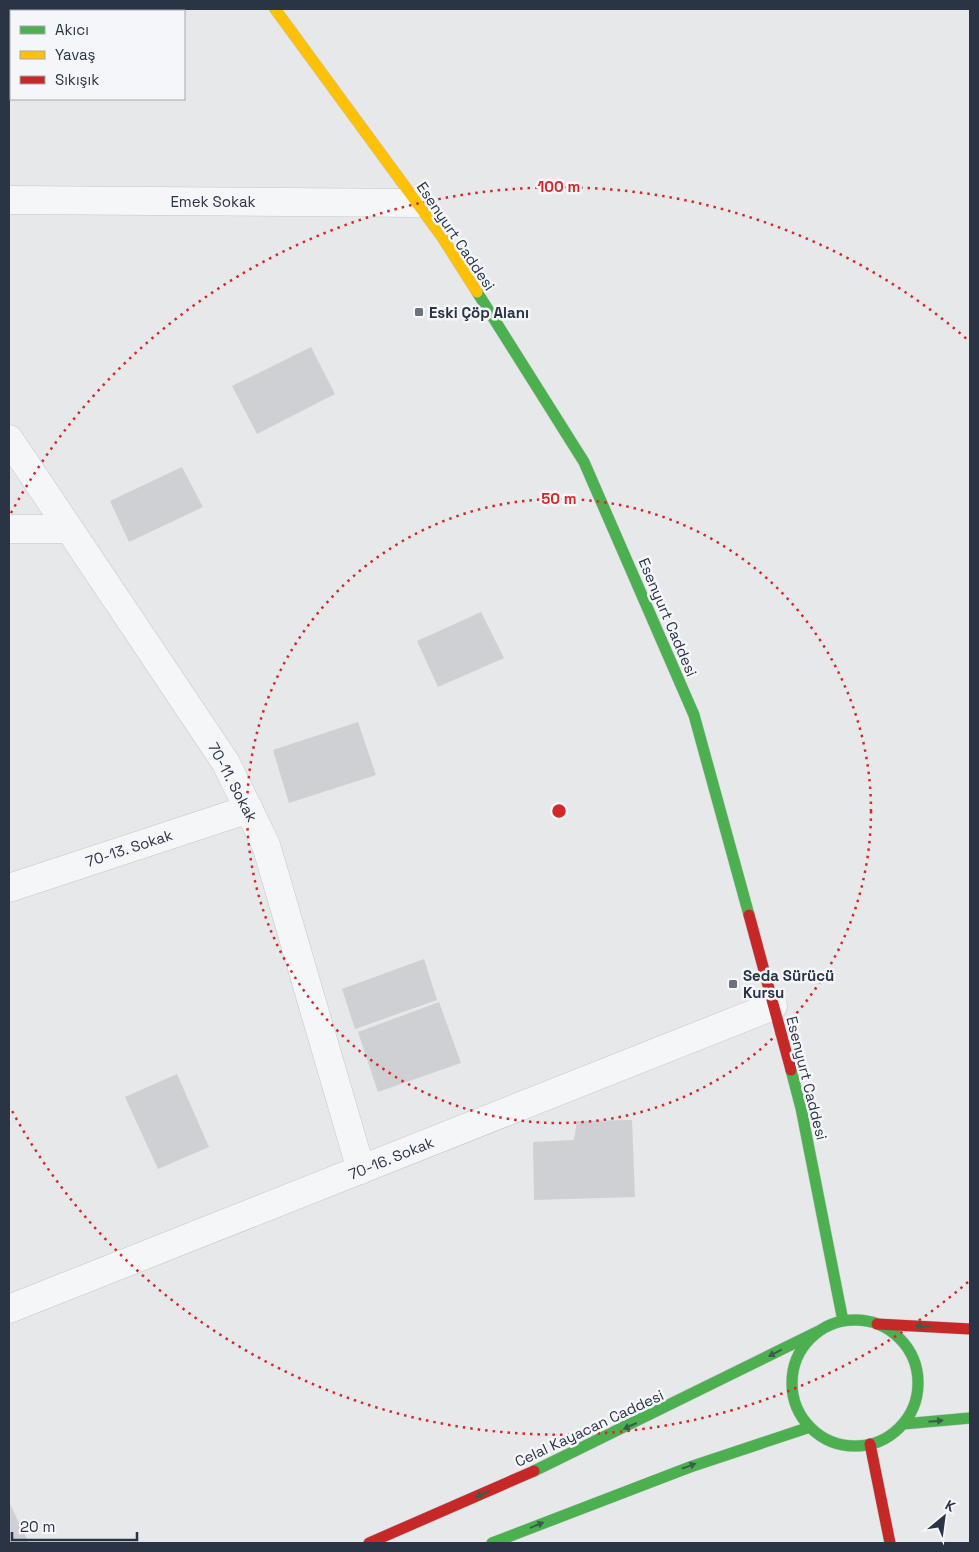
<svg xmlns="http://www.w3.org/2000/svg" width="979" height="1552" font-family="'Space Grotesk',sans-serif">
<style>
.building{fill:#ced0d3}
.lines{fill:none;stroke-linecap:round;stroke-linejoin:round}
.street-casing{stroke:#c4c6c8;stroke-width:29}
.fast-casing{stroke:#c4c6c8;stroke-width:12}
.slow-casing{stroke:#c4c6c8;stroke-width:12}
.jam-casing{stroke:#c4c6c8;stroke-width:12}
.street{stroke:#f5f6f7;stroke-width:28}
.fast{stroke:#4caf50;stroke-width:11}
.slow{stroke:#ffc107;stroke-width:11}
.jam{stroke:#c62828;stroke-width:11}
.oneway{fill:#375f49}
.ring{fill:none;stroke:#d62828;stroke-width:2.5;stroke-dasharray:2.5 5}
.poi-dot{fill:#6c737f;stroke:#f4f6f9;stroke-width:2}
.labels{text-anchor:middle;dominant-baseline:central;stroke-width:5;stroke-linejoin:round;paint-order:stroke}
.street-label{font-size:15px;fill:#2b3445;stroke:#f4f6f9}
.poi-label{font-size:15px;font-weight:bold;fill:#2b3445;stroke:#f4f6f9;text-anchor:start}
.centre{fill:#d62828;stroke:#f4f6f9;stroke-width:2.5}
.ring-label{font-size:15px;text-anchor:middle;font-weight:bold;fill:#d62828;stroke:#f4f6f9;stroke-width:5;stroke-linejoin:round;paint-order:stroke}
</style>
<rect width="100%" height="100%" fill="#e6e8ea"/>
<path class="building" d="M311 347 335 394 257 434 232 386Z
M182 467 203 507 129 542 110 501Z
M481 612 504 658 438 687 417 641Z
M358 722 376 775 289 803 273 750Z
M424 959 437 1000 355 1029 342 989Z
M439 1002 461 1063 378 1092 358 1032Z
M177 1074 209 1147 158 1169 125 1097Z
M632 1120 635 1197 534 1200 533 1142 574 1140 577 1121Z
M9 1502 29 1543H9Z"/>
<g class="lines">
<defs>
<path id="street" d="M9 200 417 203
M9 439 226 763 266 845 361 1170
M9 529H68
M9 888 249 809
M9 1309 773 1006"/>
<path id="fast" d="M477 292 584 462 694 715 749 915
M791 1070 801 1108 843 1321
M792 1383a63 63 0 1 1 126 0a63 63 0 1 1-126 0Z
M903 1424 970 1418
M534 1471 819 1331
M492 1543 690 1467 810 1427"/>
<path id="slow" d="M275 9 442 237 477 292"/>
<path id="jam" d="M749 915 791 1070
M877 1324 970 1329
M870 1444 890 1543
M369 1543 534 1471"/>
</defs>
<use href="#street" class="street-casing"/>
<use href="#fast" class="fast-casing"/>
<use href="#slow" class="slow-casing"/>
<use href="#jam" class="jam-casing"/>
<use href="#street" class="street"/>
<use href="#fast" class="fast"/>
<use href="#slow" class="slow"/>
<use href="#jam" class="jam"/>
</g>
<defs><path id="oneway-solid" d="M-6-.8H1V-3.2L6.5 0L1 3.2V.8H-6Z" transform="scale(1.25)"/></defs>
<g class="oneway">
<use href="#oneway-solid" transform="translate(923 1326) rotate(-177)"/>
<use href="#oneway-solid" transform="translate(775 1353) rotate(153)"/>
<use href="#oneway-solid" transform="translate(936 1421) rotate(-5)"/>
<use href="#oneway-solid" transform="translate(630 1426) rotate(155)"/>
<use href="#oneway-solid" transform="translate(689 1466) rotate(-20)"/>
<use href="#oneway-solid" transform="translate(482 1494) rotate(155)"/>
<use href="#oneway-solid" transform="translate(537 1525) rotate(-22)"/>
</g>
<g class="ring">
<circle cx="559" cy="811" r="312"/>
<path d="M968 1282A624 624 0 0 1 11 1109M11 513A624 624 0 0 1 968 340"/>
</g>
<g class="poi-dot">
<rect x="414" y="307" width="10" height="10" rx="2.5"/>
<rect x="728" y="979" width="10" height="10" rx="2.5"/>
</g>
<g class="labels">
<g class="street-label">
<text x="213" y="201">Emek Sokak</text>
<text transform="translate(456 236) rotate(56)">Esenyurt Caddesi</text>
<text transform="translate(668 617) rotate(67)">Esenyurt Caddesi</text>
<text transform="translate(233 782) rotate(62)">70-11. Sokak</text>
<text transform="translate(129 848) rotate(-18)">70-13. Sokak</text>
<text transform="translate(807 1078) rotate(76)">Esenyurt Caddesi</text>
<text transform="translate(391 1158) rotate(-22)">70-16. Sokak</text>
<text transform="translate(589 1428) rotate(-25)">Celal Kayacan Caddesi</text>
</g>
<g class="poi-label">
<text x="429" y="312">Eski Çöp Alanı</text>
<text x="743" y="975">Seda Sürücü<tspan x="743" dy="17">Kursu</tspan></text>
</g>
</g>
<circle cx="559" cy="811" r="8" class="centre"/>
<g class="ring-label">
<text x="559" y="192">100 m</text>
<text x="559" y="504">50 m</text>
</g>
<rect width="979" height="1552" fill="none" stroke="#2b3445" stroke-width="20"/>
<rect x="10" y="10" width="175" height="90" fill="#f4f6f9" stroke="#a4a8b1"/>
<rect x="20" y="26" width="25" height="8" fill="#4caf50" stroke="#a4a8b1"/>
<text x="55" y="35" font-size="15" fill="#2b3445">Akıcı</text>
<rect x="20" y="51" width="25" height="8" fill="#ffc107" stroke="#a4a8b1"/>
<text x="55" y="60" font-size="15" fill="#2b3445">Yavaş</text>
<rect x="20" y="76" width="25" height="8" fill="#c62828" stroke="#a4a8b1"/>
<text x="55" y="85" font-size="15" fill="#2b3445">Sıkışık</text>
<g transform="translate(944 1517) rotate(29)" stroke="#f4f6f9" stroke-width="4" paint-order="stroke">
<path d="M0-4L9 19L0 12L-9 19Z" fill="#2b3445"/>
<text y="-8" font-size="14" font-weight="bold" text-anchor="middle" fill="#2b3445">K</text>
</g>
<path d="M12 1532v8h125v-8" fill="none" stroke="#2b3445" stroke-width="2.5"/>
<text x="20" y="1532" font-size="15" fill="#2b3445" stroke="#f4f6f9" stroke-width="4" paint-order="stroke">20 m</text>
</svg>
